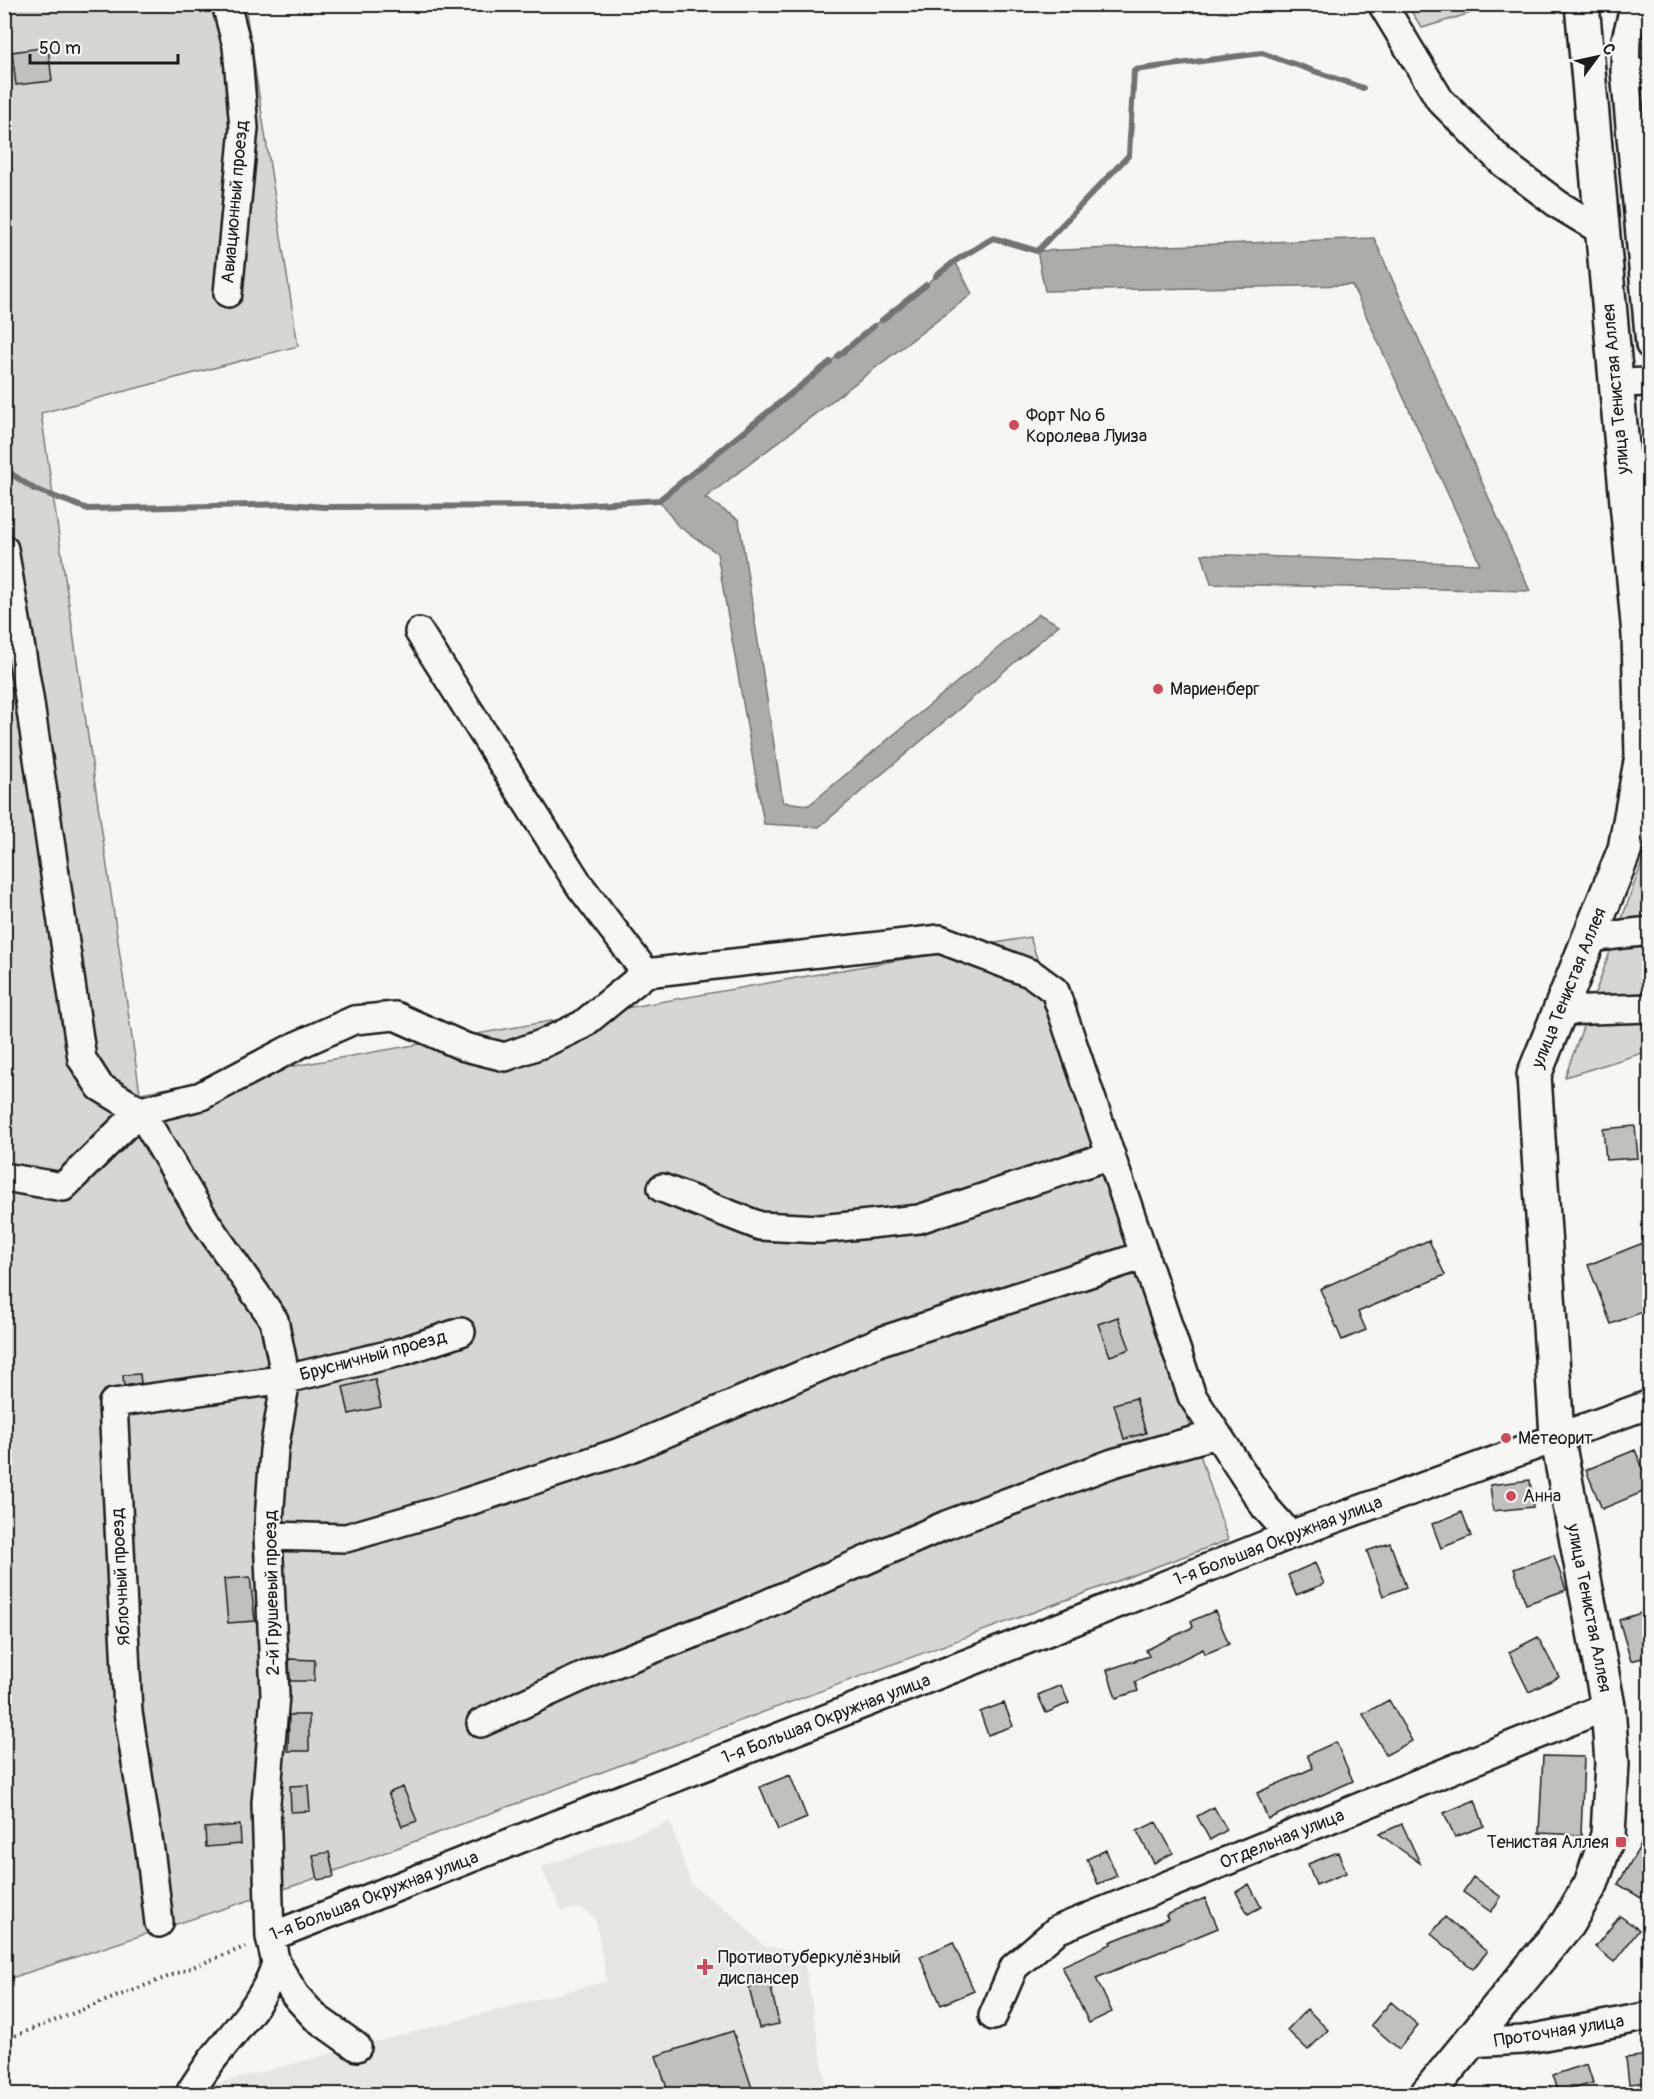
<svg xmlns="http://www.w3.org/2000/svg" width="1654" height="2099" font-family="Pangolin,sans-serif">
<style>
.built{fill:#e6e6e2;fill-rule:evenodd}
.green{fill:#d6d6d2;stroke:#797977;stroke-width:1.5}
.water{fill:#acaca9;stroke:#727271;stroke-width:1.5}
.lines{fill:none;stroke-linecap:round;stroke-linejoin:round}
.stream{stroke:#727271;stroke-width:6}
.building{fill:#c0c0bd;stroke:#1c1c1c;stroke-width:1.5}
.minor-casing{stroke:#1c1c1c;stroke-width:32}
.major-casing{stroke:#1c1c1c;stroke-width:38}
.path{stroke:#1c1c1c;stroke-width:4;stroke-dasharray:1.5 4.5;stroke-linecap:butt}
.minor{stroke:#f6f6f2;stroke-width:27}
.major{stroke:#f6f6f2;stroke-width:33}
.poi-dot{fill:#d1495b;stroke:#f6f6f2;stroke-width:2}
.labels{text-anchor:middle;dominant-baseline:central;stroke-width:4.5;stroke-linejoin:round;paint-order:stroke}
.street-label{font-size:18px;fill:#1c1c1c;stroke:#f6f6f2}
.poi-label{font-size:18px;fill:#1c1c1c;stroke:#f6f6f2;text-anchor:start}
</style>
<rect width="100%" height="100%" fill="#f6f6f2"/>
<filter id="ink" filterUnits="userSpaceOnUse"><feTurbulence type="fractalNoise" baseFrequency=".0167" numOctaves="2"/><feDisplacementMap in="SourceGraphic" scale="12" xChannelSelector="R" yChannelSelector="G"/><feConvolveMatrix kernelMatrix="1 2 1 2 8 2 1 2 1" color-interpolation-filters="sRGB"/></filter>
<g filter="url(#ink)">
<path class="built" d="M670 1822 691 1884 732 1914 764 1946 803 1953 826 2086 861 2094H754L733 2031 656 2056 669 2094H530L528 2089 510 2094H202L200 2088 607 1981 595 1918 581 1908 562 1911 541 1867ZM770 1983 779 2024 759 2028 750 1988Z"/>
<path class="green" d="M4 5H245L298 346 41 413 140 1093 1030 937 1228 1540 305 1882 5 1980Z
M1407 5H1497L1422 28Z
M1649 471V628L1635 472Z
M1649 843V1051L1565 1077Z"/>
<path class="water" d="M1374 238 1530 591 1211 584 1202 554 1480 564 1352 285 1045 291 1037 251Z
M955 261 972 294 705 498 739 520 783 802 809 805 1039 614 1059 625 819 827 764 824 717 553 677 525 659 500Z"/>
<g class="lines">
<path class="stream" d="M936 276 955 261 993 238 1037 251 1129 155 1134 70 1262 53 1363 88
M882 320 926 285
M838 356 874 326
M4 469 34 489 88 509 290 504 324 507 563 506 659 500 830 362"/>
</g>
<path class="building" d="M48 47 52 81 16 85 12 52Z
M1635 1126 1638 1158 1606 1160 1603 1129Z
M1429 1240 1445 1275 1358 1312 1366 1330 1342 1340 1320 1289Z
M1643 1243 1650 1259V1309L1611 1324 1588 1265Z
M1118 1317 1130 1349 1110 1356 1098 1324Z
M140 1374 141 1383 124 1386 123 1375Z
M375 1379 381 1407 349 1414 343 1387Z
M1136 1398 1146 1433 1124 1439 1114 1404Z
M1635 1450 1650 1484V1489L1602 1509 1586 1470Z
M1530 1480 1533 1507 1493 1511 1490 1485Z
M1462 1512 1471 1536 1441 1548 1432 1524Z
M1390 1543 1406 1587 1383 1596 1367 1551Z
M1554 1555 1566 1590 1526 1604 1514 1569Z
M1315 1563 1324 1584 1296 1595 1288 1575Z
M250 1577 255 1621 228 1623 224 1579Z
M1215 1611 1229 1644 1205 1654 1203 1649 1135 1682 1138 1691 1116 1698 1107 1670 1149 1656 1146 1650 1193 1627 1191 1621Z
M1644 1612 1650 1633V1656L1631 1661 1619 1620Z
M1538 1637 1559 1677 1529 1692 1509 1652Z
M289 1659 315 1660 314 1681H290Z
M1061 1685 1069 1703 1046 1713 1038 1695Z
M1389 1700 1412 1741 1386 1755 1363 1714Z
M1004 1703 1013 1726 988 1735 980 1712Z
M289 1715H309V1751H288Z
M1336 1742 1353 1781 1268 1819 1257 1793 1313 1768 1307 1755Z
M1543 1756 1584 1757 1581 1835 1539 1833Z
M790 1775 807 1818 778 1830 760 1787Z
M308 1785 310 1811 291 1812 290 1786Z
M403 1787 417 1821 402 1826 388 1793Z
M1475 1800 1484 1826 1455 1837 1444 1813Z
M1214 1807 1227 1830 1210 1840 1197 1816Z
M1156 1822 1173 1853 1154 1863 1137 1831Z
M1402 1824 1420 1863 1379 1834Z
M240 1825 241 1844 206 1847 205 1828Z
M1650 1829V1885L1641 1898 1618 1884Z
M1106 1850 1117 1876 1098 1884 1087 1859Z
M329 1852 334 1877 318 1880 313 1855Z
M1338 1852 1346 1873 1316 1885 1308 1864Z
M1473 1877 1501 1897 1491 1912 1463 1892Z
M1249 1884 1261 1907 1248 1914 1236 1892Z
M1205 1898 1218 1928 1096 1978 1112 2012 1089 2023 1062 1966 1111 1944 1110 1942 1168 1919 1166 1915Z
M1620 1916 1639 1930 1614 1962 1595 1947Z
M1445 1917 1487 1952 1473 1969 1431 1934Z
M953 1942 974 1991 941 2005 920 1957Z
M770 1983 779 2024 759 2028 749 1988Z
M1391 2002 1418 2025 1399 2049 1371 2025Z
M1307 2009 1328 2030 1308 2050 1287 2030Z
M733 2031 754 2094H669L656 2056Z
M1648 2055 1650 2082 1629 2084 1626 2058Z
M1587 2064 1593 2083 1559 2093 1553 2075Z"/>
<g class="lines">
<defs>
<path id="minor" d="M226 4 237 46 244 128 228 293
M1382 4 1440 100 1503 163 1559 205 1602 231
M1635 4 1626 39 1625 71 1650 345
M1625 71 1650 74
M1616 383 1650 382
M1623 467H1650
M4 549 29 697 82 1059 100 1087 140 1111 207 1224 274 1320 286 1379 274 1450 268 1536 275 1695 266 1803 270 1937 276 1963 295 1995 315 2017 357 2047
M419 632 580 886 646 973 940 939 1032 974 1055 991 1192 1396 1265 1507 1290 1535
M1589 938 1650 931
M1559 1011 1650 1008
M4 1177 63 1187 140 1111 201 1096 298 1045 354 1020 395 1016 465 1047 505 1057 544 1043 582 1025 646 973
M662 1188 760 1226 820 1229 919 1219 1111 1155
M268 1536 346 1538 439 1511 626 1450 881 1341 1145 1255
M481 1723 593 1672 737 1617 946 1525 1113 1463 1217 1434
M159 1923 151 1857 128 1712 113 1403 286 1379 400 1352 461 1332
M270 1937 1062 1626 1290 1535 1650 1404
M993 2016 1014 1967 1057 1930 1608 1706
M1468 2043 1523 2040 1650 2016
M191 2094V2091C198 2080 205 2070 212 2060 236 2029 265 2001 276 1963"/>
<path id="major" d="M1427 2094 1567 1924 1591 1884 1608 1835 1612 1763 1608 1706 1557 1436 1534 1075 1625 849 1642 756 1639 635 1582 4"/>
</defs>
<use href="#minor" class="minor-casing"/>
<use href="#major" class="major-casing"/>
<path class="path" d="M4 2040 250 1945"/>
<use href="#minor" class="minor"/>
<use href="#major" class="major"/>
</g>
</g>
<g class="poi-dot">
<circle cx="1014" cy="425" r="6"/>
<circle cx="1158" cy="689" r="6"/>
<circle cx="1506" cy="1438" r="6"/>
<circle cx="1511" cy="1496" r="6"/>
<rect x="1615" y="1836" width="12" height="12" rx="3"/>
<path d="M702 1958h6v6h6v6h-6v6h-6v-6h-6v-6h6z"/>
</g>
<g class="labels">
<g class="street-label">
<text transform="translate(235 202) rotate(-85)">Авиационный проезд</text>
<text transform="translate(1616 389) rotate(-95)">улица Тенистая Аллея</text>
<text transform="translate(1569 988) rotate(-68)">улица Тенистая Аллея</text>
<text transform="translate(373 1356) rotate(-15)">Брусничный проезд</text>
<text transform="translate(1278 1541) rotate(-21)">1-я Большая Окружная улица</text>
<text transform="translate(121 1577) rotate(-93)">Яблочный проезд</text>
<text transform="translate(272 1593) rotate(-91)">2-й Грушевый проезд</text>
<text transform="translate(1589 1608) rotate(79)">улица Тенистая Аллея</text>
<text transform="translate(826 1719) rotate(-21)">1-я Большая Окружная улица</text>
<text transform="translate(1282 1839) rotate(-22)">Отдельная улица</text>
<text transform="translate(374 1896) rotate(-21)">1-я Большая Окружная улица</text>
<text transform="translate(1559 2031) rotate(-9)">Проточная улица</text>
</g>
<g class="poi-label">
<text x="1026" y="415">Форт № 6<tspan x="1026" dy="21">Королева Луиза</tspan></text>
<text x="1170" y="689">Мариенберг</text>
<text x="1518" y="1438">Метеорит</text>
<text x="1523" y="1496">Анна</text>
<text x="1609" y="1842" text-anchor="end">Тенистая Аллея</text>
<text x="718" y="1957">Противотуберкулёзный<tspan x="718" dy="21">диспансер</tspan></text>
</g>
</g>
<rect width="1654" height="2099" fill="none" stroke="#f6f6f2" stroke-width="24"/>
<rect x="12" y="12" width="1630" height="2075" fill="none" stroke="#1c1c1c" stroke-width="2" filter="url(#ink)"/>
<g transform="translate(1597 57) rotate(57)" stroke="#f6f6f2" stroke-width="4.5" paint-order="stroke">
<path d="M0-4.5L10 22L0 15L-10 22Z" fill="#1c1c1c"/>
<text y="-9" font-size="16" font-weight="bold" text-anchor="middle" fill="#1c1c1c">С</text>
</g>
<path d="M30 54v9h148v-9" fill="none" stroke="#1c1c1c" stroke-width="3"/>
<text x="39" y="54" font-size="18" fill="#1c1c1c" stroke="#f6f6f2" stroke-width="4.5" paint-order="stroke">50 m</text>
</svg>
